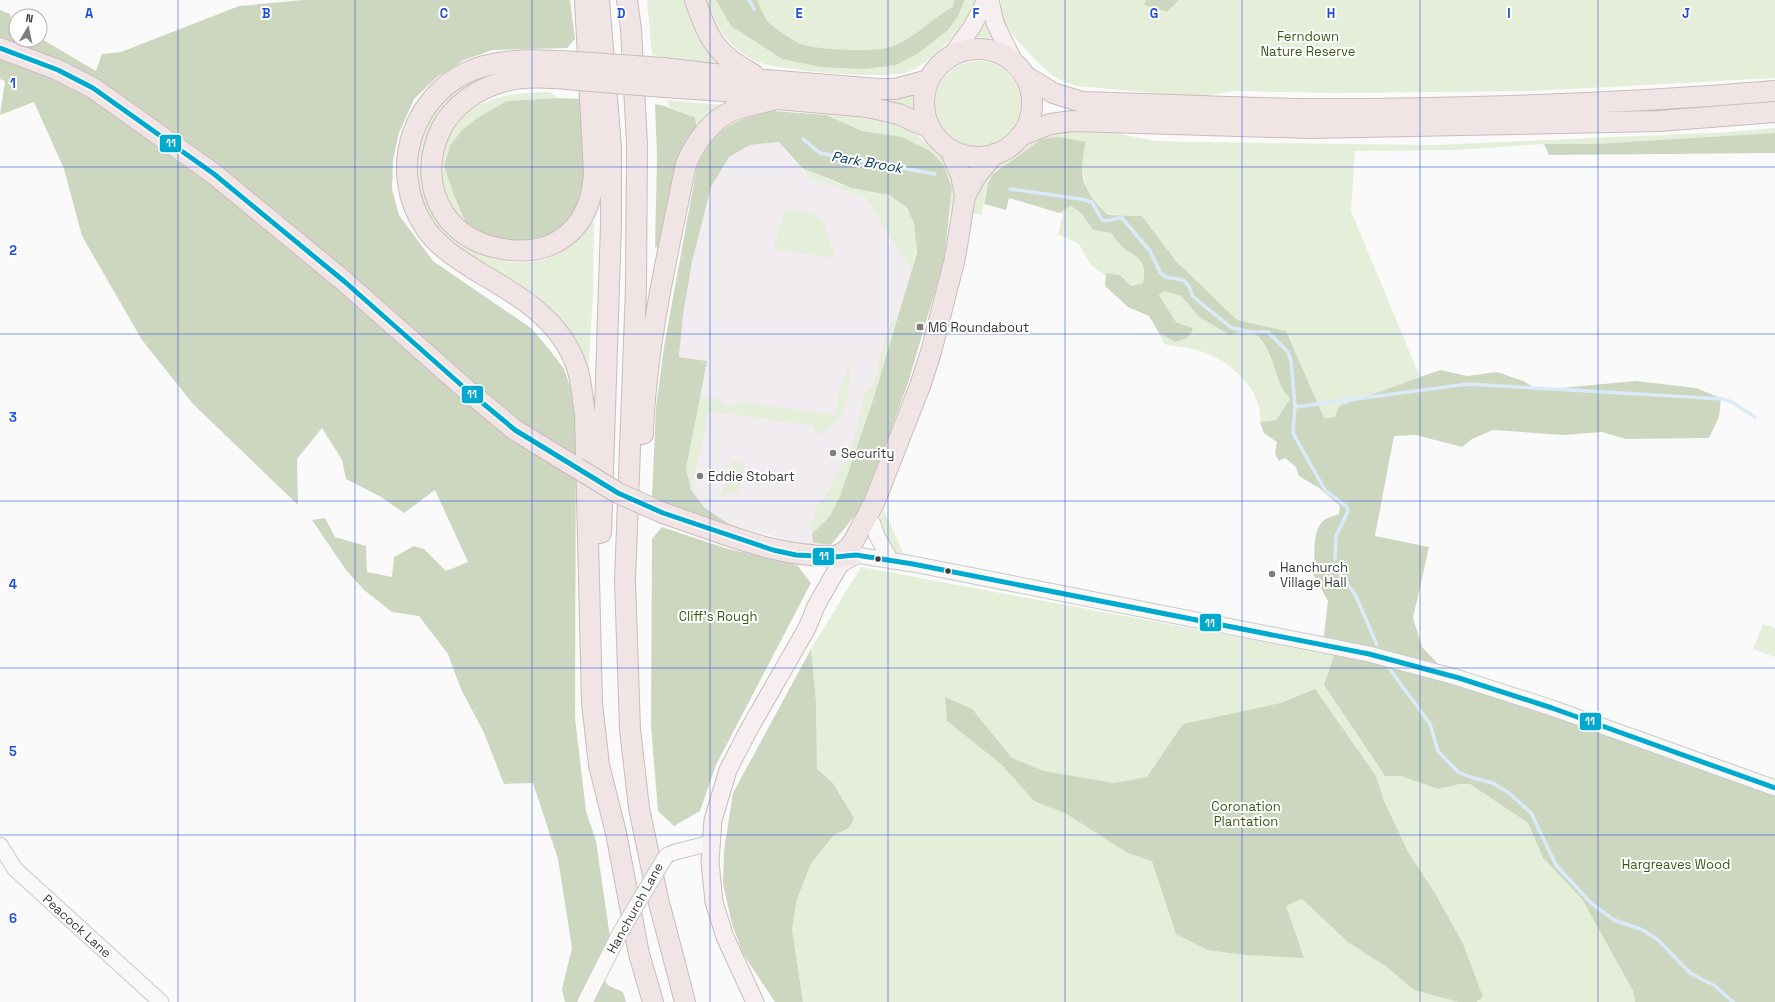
<svg xmlns="http://www.w3.org/2000/svg" width="1775" height="1002" font-family="'Space Grotesk',sans-serif">
<style>
.built{fill:#f1ecf0}
.green{fill:#e5eed9}
.forest{fill:#cdd7c0}
.lines{fill:none;stroke-linecap:round;stroke-linejoin:round}
.stream{stroke:#dbeaf9;stroke-width:3.5}
.secondary-casing{stroke:#c9c9c9;stroke-width:17}
.primary-casing{stroke:#cabbbc;stroke-width:19}
.highway-casing{stroke:#cabbbc;stroke-width:22}
.secondary{stroke:#faf7f7;stroke-width:15}
.primary{stroke:#f7eeef;stroke-width:17}
.highway{stroke:#f1e4e5;stroke-width:20}
.secondary-bridge-casing{stroke:#c9c9c9;stroke-width:17;stroke-linecap:butt}
.highway-bridge-casing{stroke:#cabbbc;stroke-width:22;stroke-linecap:butt}
.secondary-bridge{stroke:#faf7f7;stroke-width:15}
.highway-bridge{stroke:#f1e4e5;stroke-width:20}
.bus-1-casing{stroke:#fff;stroke-width:8}
.bus-1{stroke:#00a9ce;stroke-width:5}
.grid{fill:none;stroke:#1d4ed8;stroke-width:1;stroke-opacity:0.55}
.poi-dot{fill:#7f7e7e;stroke:#fff;stroke-width:1.5}
.bus-dot{fill:#3d3c3c;stroke:#fff;stroke-width:1.5}
.labels{text-anchor:middle;dominant-baseline:central;stroke-width:4;stroke-linejoin:round;paint-order:stroke}
.park-label{font-size:13px;fill:#3f5617;stroke:#fff}
.poi-label{font-size:13px;fill:#3d3c3c;stroke:#fff;text-anchor:start}
.street-label{font-size:13px;fill:#3d3c3c;stroke:#fff}
.water-label{font-size:14px;font-style:italic;fill:#063965;stroke:#fff}
.grid-label{font-size:13px;text-anchor:middle;font-weight:bold;fill:#1d4ed8;stroke:#fff;stroke-width:4;stroke-linejoin:round;paint-order:stroke}
.line-badge{stroke:#fff;stroke-width:1.5}
.badge-label{font-size:11px;text-anchor:middle;font-weight:bold;fill:#fff}
</style>
<rect width="100%" height="100%" fill="#fafafa"/>
<path class="built" d="M779 142 809 178 865 197 911 270 874 397 813 543 818 550 778 544 785 539 732 526 705 508 691 490 686 469 707 361 679 357 683 315 692 262 711 187 729 157 750 145Z"/>
<path class="green" d="M647 0H686L727 66 665 62 664 57 652 55Z
M706 0H716L731 26 864 69 964 4 965 0H975C972 12 964 26 956 34 945 46 920 69 905 73 882 79 771 71 751 59 724 41 718 29 706 0Z
M740 0H954L953 7 938 24 863 61 782 46Z
M1001 0H1775V78L1532 91 1335 93 1234 91 1197 97 1077 86C1072 84 1066 83 1062 81 1046 74 1003 29 1000 12 999 9 1001 4 1001 0Z
M984 17 992 38 971 37Z
M935 104a43 43 0 1 1 86 0a43 43 0 1 1-86 0Z
M497 71 541 74 439 117V220C468 262 531 278 573 244 581 237 588 229 594 221L593 295 588 375 582 360 458 252 425 214 418 193 417 142 435 107 459 86Z
M705 81 885 98H901L914 93V114Z
M550 92 558 98 507 101 527 246C509 241 488 238 471 230 459 224 451 208 445 196 438 181 438 163 444 146 462 100 505 92 550 92Z
M667 100 723 105 697 129 695 117C685 115 678 110 669 107Z
M826 115 882 118 908 128 946 159 956 186 954 198 950 213 952 187 944 165 877 133 862 131Z
M1775 128V133L1593 144H1544L1456 150 1355 151 1351 211 1420 377 1339 406 1335 417 1324 419 1286 331 1237 320 1176 261 1142 216 1108 215 1087 193 1081 160 1086 142C1067 147 1005 162 993 174 986 181 984 204 982 215L971 213 976 190 990 170 1029 144 1056 132 1105 131 1156 141 1191 142 1435 145 1730 132Z
M802 168C819 175 836 184 853 188 865 191 879 191 889 196 920 211 921 240 911 270L865 197 809 178Z
M1071 206 1081 213 1093 230 1111 233C1114 237 1117 242 1121 246 1135 258 1148 257 1143 283L1131 286 1120 275 1106 273V276L1091 265 1079 244 1058 234 1063 214 1059 213Z
M785 209 812 214 823 222 836 258 773 249Z
M1164 291 1181 296 1199 317 1213 324 1254 334 1265 343 1282 388 1290 399 1276 420 1260 422C1264 390 1228 359 1200 351 1188 347 1176 347 1164 344L1159 333 1175 342C1184 340 1191 337 1193 328L1176 322 1159 295Z
M897 318 874 397 840 496 830 516 812 534 811 527 816 508 827 494 849 452 856 433 865 393 874 384 885 338 888 334 891 322Z
M848 364 850 365V370C848 398 847 426 814 435L815 426 709 411 691 490 686 469 699 397 722 399V405L735 406 736 401 836 415 839 391 847 373Z
M733 461 745 464 738 494 728 492 727 497 720 495 721 493H723L727 475 725 476Z
M883 509 905 556 894 553 878 527Z
M861 567 1334 655 1324 685 1385 776H1401L1438 789 1460 784H1470L1528 823 1543 858 1582 899 1633 991 1635 1002H803L792 929 797 899 811 865 834 835 849 828 844 800 833 783 817 769 816 701 811 649Z
M1763 624 1775 628V657L1753 649Z"/>
<path class="forest" d="M304 0H570L575 39 567 48 493 50 464 60 436 78 414 99 399 133 393 160 392 189 399 215 433 261 531 328 549 349 564 369 572 392 576 421 575 718 586 811 596 841 610 937 593 967 609 986 623 992 626 1002H565L562 989 572 948 558 859 533 783 504 784 484 733 460 687 448 654 419 616 392 612 364 590 346 570 312 520 325 518 335 537 366 546 367 572 392 577 394 557 414 546 424 549 446 571 468 562 435 490 404 513 381 497 346 479 342 460 322 428 297 459 298 505 193 404 142 340 82 236 64 169 34 102 0 115 5 81 0 79V10L10 14 13 30H16V40H40V38L96 71 102 54 121 52 239 6Z
M716 0H757C760 7 763 15 768 22 773 27 791 39 798 43 812 50 870 52 886 48 912 42 930 19 953 7L954 0H965L958 16 948 30 920 52 896 65 864 69 821 67 782 59 731 26Z
M1146 0H1179L1167 12 1144 5Z
M558 98 585 99 588 146 581 205 562 229 548 237 519 243 489 237 465 221 454 195 444 166 450 146 462 130 476 119 507 101Z
M655 104C670 106 681 114 695 117L697 129 664 248 655 247 657 157Z
M774 111 826 115 862 131 902 137 930 151 944 165 952 188 944 261 908 383 875 475 857 513 831 545 813 543 812 534 830 516 840 496 874 397 917 252 914 223 907 208 889 195 852 188 802 168 779 142 750 145 729 157 711 187 692 262 683 315 679 357 707 361 686 469 691 490 705 508 732 526 706 522 652 496 656 408 664 347 697 166C715 127 734 119 774 111Z
M1775 133V153L1549 155 1544 144H1593Z
M1059 137 1086 142C1077 176 1083 191 1108 215L1142 216 1176 261 1237 320 1286 331 1324 418 1335 417 1339 406 1440 370 1467 376 1497 372 1523 381 1538 390 1636 381 1696 388 1721 398 1719 417 1709 438 1626 439 1602 432 1563 435 1493 430 1472 439 1462 447 1416 435 1394 436 1375 536 1429 547 1413 618 1422 647 1455 682 1548 712 1775 794V1002H1635L1633 991 1582 899 1543 858 1528 823 1470 784H1460L1438 789 1401 776H1385L1324 685 1334 655 1324 635 1328 601 1313 574C1317 558 1310 536 1322 522 1325 518 1334 516 1339 514L1340 506 1319 488 1299 476 1296 467 1285 458 1279 461 1275 454 1277 442 1264 433 1260 422 1276 420 1290 399C1288 395 1284 392 1282 388 1271 366 1268 318 1230 335L1199 317 1181 296 1164 291 1159 295 1176 322 1193 328C1191 337 1184 340 1175 342L1159 333 1149 316 1128 307 1105 286 1106 273 1120 275 1131 286 1143 283C1148 257 1135 258 1121 246 1117 242 1114 237 1111 233L1093 230 1081 213 1071 206 1059 213 1009 198 1006 210 984 204 988 183 993 174 1042 139Z
M662 527 725 548 797 565 811 583 716 765 700 811 674 826 658 811 651 726 652 539Z
M811 649 816 701 817 769 833 783 854 818 849 828 834 835 811 864 797 899 792 929 803 1002H775L743 954 732 924 723 884 724 850 733 793Z
M1315 689 1376 776 1384 801 1408 852 1436 895 1463 944 1483 997 1476 1002H1459L1414 990 1387 967 1348 942 1302 899 1286 906 1304 958 1246 955 1207 950 1176 934 1152 861 1128 853 1065 813 1034 801 1001 764 947 721 945 697 972 709 1012 758 1044 771 1114 783 1147 777 1183 724 1281 703Z"/>
<g class="lines">
<path class="stream" d="M749 0 754 9
M803 139 820 153 935 174
M1010 189 1081 199 1092 202 1102 220C1110 223 1115 217 1122 218L1150 251 1160 272 1165 277 1183 280 1189 286 1192 295 1198 301 1232 328 1252 332H1268L1288 352 1291 361 1295 405 1293 433 1325 490 1347 507 1348 511 1336 536 1335 559
M1295 407 1468 384 1723 399 1732 402 1755 417
M1340 566V574L1355 594 1377 645
M1386 664 1430 724 1438 751 1458 772 1473 778 1493 783 1509 793 1531 813 1556 865 1591 903 1614 920 1643 930 1658 940 1690 973 1715 986 1733 1002"/>
<defs>
<path id="secondary" d="M873 524 877 536 891 561
M856 555 913 564 1369 654 1459 678 1552 708 1775 788
M0 845 15 869 161 1002
M666 856 675 852 711 843
M585 1002 620 933"/>
<path id="primary" d="M990 0 995 23 1015 64
M951 56 972 27 986 0
M755 1002 725 937 714 902 710 862 713 820 728 770 748 731 807 628 816 606 840 564 856 555"/>
<path id="highway" d="M599 0 611 147V224L601 533
M627 0 631 29 637 144 636 288 625 581 630 729 639 808 658 899 685 1002
M695 0C709 39 715 54 753 74
M0 48 58 70 93 88 214 174 345 282 468 391 515 430 577 468
M924 103a54 54 0 1 1 108 0a54 54 0 1 1-108 0Z
M577 62C545 60 514 58 484 66 413 86 385 170 426 229 439 248 461 261 480 273 520 296 562 321 577 368 582 382 582 398 585 413L592 703 599 765 616 833 639 954 653 1002
M663 68 766 80 879 89H895L929 80
M1024 75 1053 93 1082 102C1157 104 1233 108 1308 109 1464 109 1620 104 1775 91
M578 80C553 78 526 75 502 82 478 89 453 105 441 129 416 181 441 237 498 248 516 252 531 252 548 246 580 233 592 206 594 174L585 0
M664 87 724 91 777 99 868 107 898 114 930 128
M1020 136 1050 124 1072 121 1309 128 1659 121 1775 112
M950 149 961 175 965 196
M643 434C646 343 668 253 686 164 694 144 711 120 732 111 746 105 763 103 777 99
M663 513C725 534 782 560 848 556
M835 557 845 551 852 544 874 503 920 386 931 352 955 258 965 196 976 176 994 154"/>
</defs>
<use href="#secondary" class="secondary-casing"/>
<use href="#primary" class="primary-casing"/>
<use href="#highway" class="highway-casing"/>
<use href="#secondary" class="secondary"/>
<use href="#primary" class="primary"/>
<use href="#highway" class="highway"/>
<defs>
<path id="secondary-bridge" d="M620 933 666 856"/>
<path id="highway-bridge" d="M577 62 663 68
M578 80 664 87
M577 468 618 493 663 513"/>
</defs>
<use href="#secondary-bridge" class="secondary-bridge-casing"/>
<use href="#highway-bridge" class="highway-bridge-casing"/>
<use href="#secondary-bridge" class="secondary-bridge"/>
<use href="#highway-bridge" class="highway-bridge"/>
<defs>
<path id="bus-1" d="M0 48 58 70 93 88 214 174 345 282 468 391 515 430 618 493 663 513 773 550 796 555 835 557 856 555 913 564 1369 654 1459 678 1552 708 1775 788"/>
</defs>
<use href="#bus-1" class="bus-1-casing"/>
<use href="#bus-1" class="bus-1"/>
</g>
<path class="grid" d="M178 0V1002M355 0V1002M532 0V1002M710 0V1002M888 0V1002M1065 0V1002M1242 0V1002M1420 0V1002M1598 0V1002M0 167H1775M0 334H1775M0 501H1775M0 668H1775M0 835H1775"/>
<g class="poi-dot">
<rect x="916" y="323" width="8" height="8" rx="2"/>
<circle cx="833" cy="453" r="4"/>
<circle cx="700" cy="476" r="4"/>
<circle cx="1272" cy="574" r="4"/>
</g>
<g class="bus-dot">
<circle cx="878" cy="559" r="3.5"/>
<circle cx="948" cy="571" r="3.5"/>
</g>
<g class="labels">
<g class="park-label">
<text x="1308" y="36">Ferndown<tspan x="1308" dy="15">Nature Reserve</tspan></text>
<text x="718" y="616">Cliff's Rough</text>
<text x="1246" y="806">Coronation<tspan x="1246" dy="15">Plantation</tspan></text>
<text x="1676" y="864">Hargreaves Wood</text>
</g>
<g class="poi-label">
<text x="928" y="327">M6 Roundabout</text>
<text x="841" y="453">Security</text>
<text x="708" y="476">Eddie Stobart</text>
<text x="1280" y="567">Hanchurch<tspan x="1280" dy="15">Village Hall</tspan></text>
</g>
<g class="street-label">
<text transform="translate(635 908) rotate(-61)">Hanchurch Lane</text>
<text transform="translate(77 926) rotate(42)">Peacock Lane</text>
</g>
<g class="water-label">
<text transform="translate(867 162) rotate(10)">Park Brook</text>
</g>
</g>
<g class="grid-label">
<text x="89" y="18">A</text>
<text x="266" y="18">B</text>
<text x="444" y="18">C</text>
<text x="621" y="18">D</text>
<text x="799" y="18">E</text>
<text x="976" y="18">F</text>
<text x="1154" y="18">G</text>
<text x="1331" y="18">H</text>
<text x="1509" y="18">I</text>
<text x="1686" y="18">J</text>
<text x="13" y="88">1</text>
<text x="13" y="255">2</text>
<text x="13" y="422">3</text>
<text x="13" y="589">4</text>
<text x="13" y="756">5</text>
<text x="13" y="923">6</text>
</g>
<g class="line-badge">
<rect x="159" y="134" width="23" height="19" rx="4" fill="#00a9ce"/>
<rect x="461" y="385" width="23" height="19" rx="4" fill="#00a9ce"/>
<rect x="812" y="547" width="23" height="19" rx="4" fill="#00a9ce"/>
<rect x="1199" y="613" width="23" height="19" rx="4" fill="#00a9ce"/>
<rect x="1579" y="712" width="23" height="19" rx="4" fill="#00a9ce"/>
</g>
<g class="badge-label">
<text x="171" y="147">11</text>
<text x="472" y="398">11</text>
<text x="824" y="560">11</text>
<text x="1210" y="627">11</text>
<text x="1590" y="725">11</text>
</g>
<g transform="translate(28 28) rotate(9)"><circle r="19" fill="#ffffff" stroke="#b1b1b1"/>
<path d="M0-3L7 15L0 10L-7 15Z" fill="#7f7e7e"/>
<text y="-6" font-size="11" font-weight="bold" text-anchor="middle" fill="#3d3c3c">N</text>
</g>
</svg>
